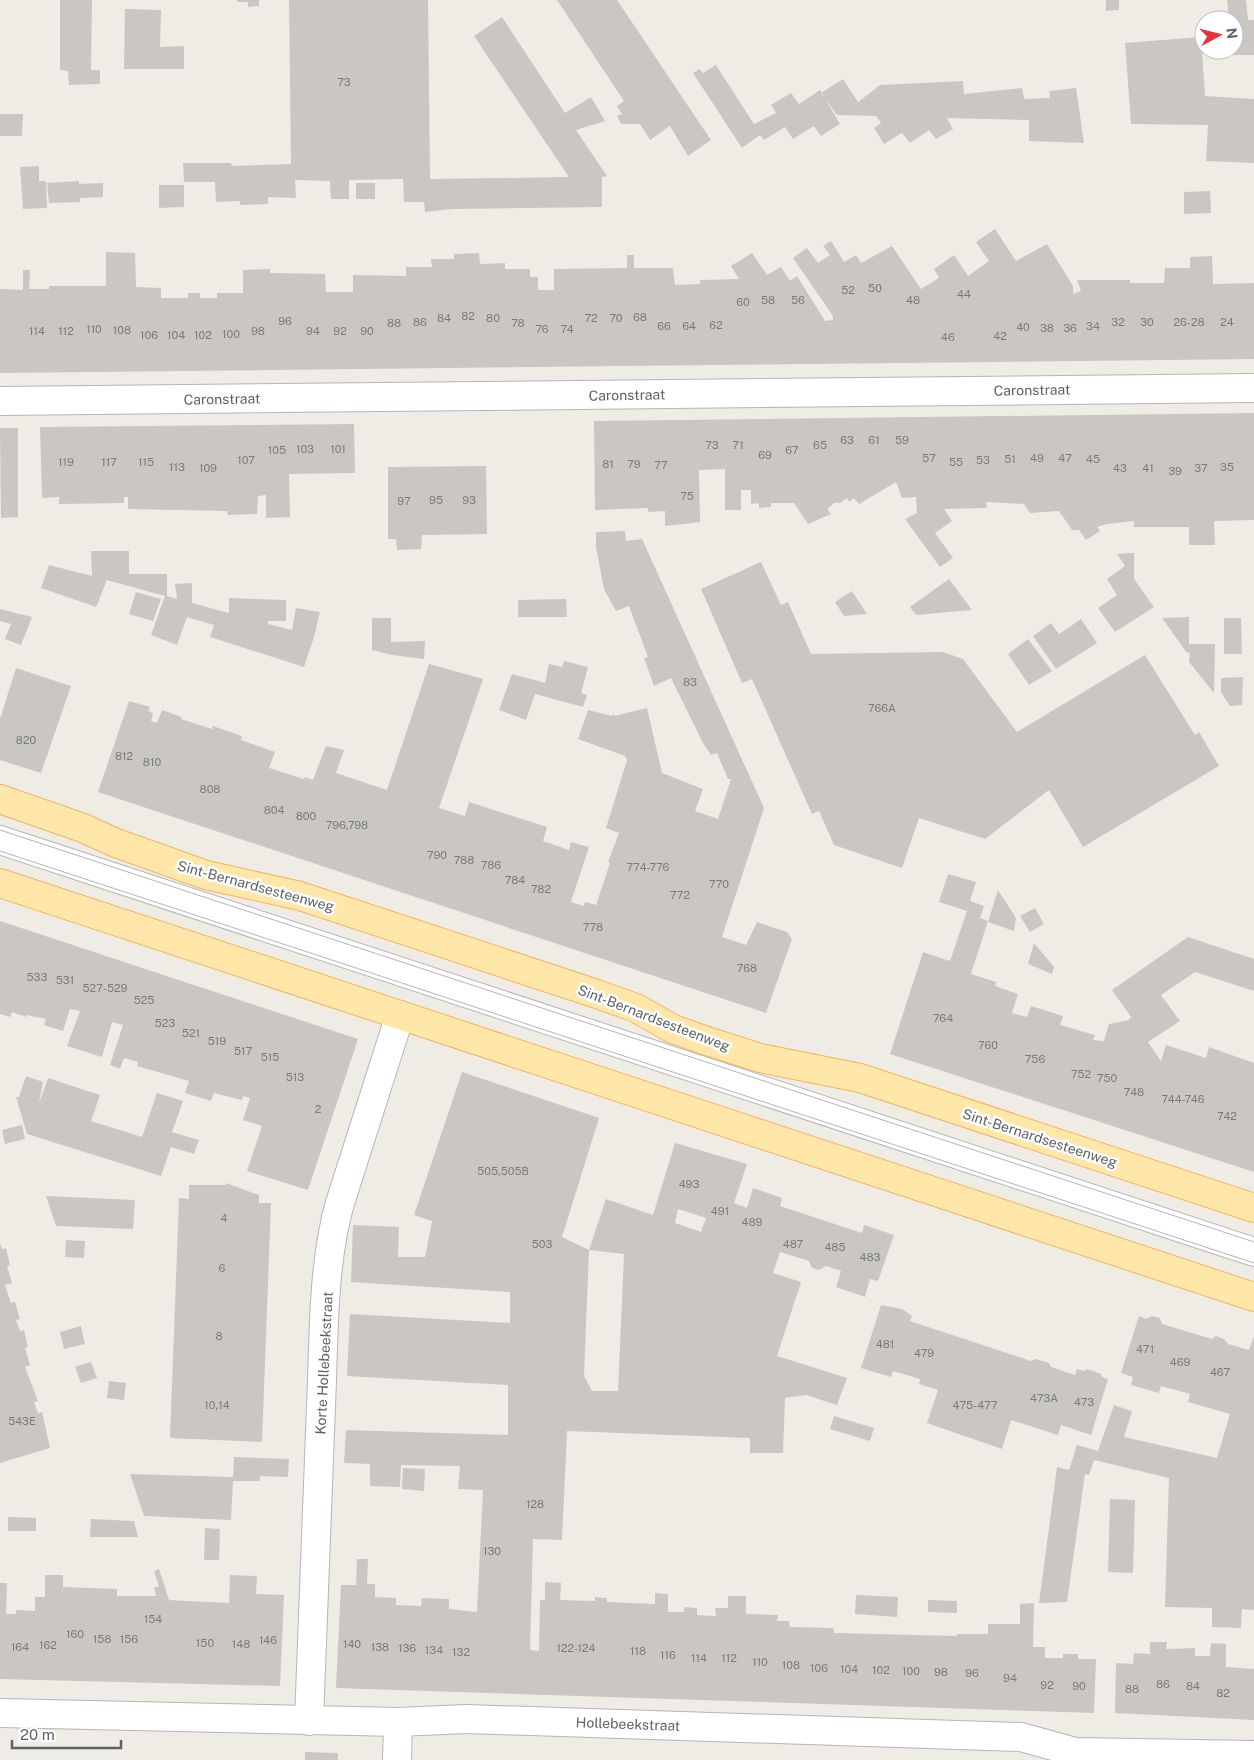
<svg xmlns="http://www.w3.org/2000/svg" width="1254" height="1760" font-family="'Public Sans',sans-serif">
<style>
.building{fill:#cac7c2;fill-rule:evenodd}
.lines{fill:none;stroke-linecap:round;stroke-linejoin:round}
.minor-casing{stroke:#b2b6ba;stroke-width:30}
.major-casing{stroke:#f2b55c;stroke-width:30}
.minor{stroke:#fff;stroke-width:28}
.major{stroke:#ffe7aa;stroke-width:28}
.tram{stroke:#b4b5b6;stroke-width:1}
.labels{text-anchor:middle;dominant-baseline:central;stroke-width:5;stroke-linejoin:round;paint-order:stroke}
.number-label{font-size:11px;fill:#787b7d}
.street-label{font-size:14px;fill:#5d6266;stroke:#fff}
</style>
<rect width="100%" height="100%" fill="#efece5"/>
<path class="building" d="M60 0H92L91 70H100V84L69 85 68 71 60 70Z
M237 0H259V6L248 7V2H237Z
M289 0H428L430 179 569 177 474 36 502 17 565 113 591 97 605 121 576 130 607 176 602 177V207L453 209 425 212 424 202H404L403 179H401L349 180V199H331L330 181 295 180 296 198 268 197V204L240 205V201L216 202 215 182H184L183 163H231L232 166 291 164Z
M557 0H617L711 140 688 156 670 126 650 140 640 124H621L617 116 622 114 617 106 624 101Z
M1106 0H1119V10L1106 11Z
M1227 0H1246L1248 20H1254V55H1234L1231 50H1234V20H1229Z
M125 9 161 10 160 47 184 46V69H124Z
M1201 37 1205 96 1254 99V163L1206 161 1208 125 1131 124 1125 43Z
M716 65 754 124 776 113 771 105 791 93 799 104 820 90 840 124 821 136 814 126 793 139 785 127 764 140 760 135 742 148 693 73 699 69 703 73Z
M843 79 858 102 880 85 963 81 964 94 1022 88 1024 99 1050 98 1049 91 1076 88 1084 143 1029 141V120L947 118 953 129 936 139 929 130 910 143 902 133 884 144 874 128 881 123 876 116 837 115 821 93Z
M0 114H23L22 136H0Z
M39 166V181H46L47 208 23 209 20 167Z
M79 181V184L103 183V197L80 198V202L49 203 47 183Z
M356 183H375V199H356Z
M159 185H184V207L159 208Z
M1210 191 1211 213 1184 214V192Z
M995 229 1016 261 1047 244 1073 286V294L1081 291 1077 280H1130V283H1164L1165 268H1190V257L1212 256 1213 284 1254 283V359L0 373V289L23 290V270H30L29 289H49V286H106V252L135 253 136 287 161 288V298H188V293H200V298H217V293H243V270L270 269V273L325 274 326 292H353V275L406 276V267H432L431 259H454V254L479 253 480 264 505 263V269H530V277H538V290H554V269L627 268V255H634V268H673L675 285 700 284V280L739 279 731 266 752 253 767 275 781 267 790 281 797 276 825 321 833 320V316L793 258 807 248 818 263 830 255 823 246 831 241 844 262 856 255 861 263 892 246 921 289 939 278 934 269 954 255 968 276 989 261 976 242Z
M1254 413V520L1214 521 1215 545H1189V527H1134V521L1107 524 1097 527 1100 531 1086 540 1079 530H1072L1059 511 1030 513 1024 504 986 502 987 508 944 509 952 521 935 533 953 558 940 567 905 519 917 513 916 497 902 498 896 482 859 504 854 498 849 502 847 498 840 503H834L827 509 831 514 808 524 794 503H771V507L759 508V503L751 504V490H741V510H725V469L699 470 700 522 665 526V511L648 512V508L595 510 594 421Z
M354 424 355 473 289 474 290 517 266 518V495L258 496 257 514 228 515 227 511 128 509V497H124V503L59 504V497L42 498 40 427Z
M0 428H18V517L1 518Z
M486 466 487 534 422 535 421 549 397 550 396 539H388V467Z
M625 531 626 541 642 539 764 808 722 937 746 945 757 922 787 932 792 939 766 1013 98 792 129 701 150 707 148 711 153 713 151 721 157 723 162 710 182 717 181 719 212 729 213 726 242 736 241 740 275 752 269 768 304 779 305 777 313 780 326 746 344 750 336 773 387 790 429 664 483 679 439 808 465 816 469 802 547 827 543 841 569 850 571 842 589 847 571 902 584 906 585 902 596 905 610 863 608 862 619 833 606 828 627 760 625 756 578 739 588 710 612 716 614 712V716L647 708 662 773 703 789 695 811 718 819 731 779H728L717 753 711 755 703 743 671 678 654 686 644 658 648 657 629 606 616 611 604 589 596 547V532Z
M91 551H129V574H167V596L177 599 175 584 192 583V603L229 613V598L286 600V621H268V624L292 630 296 608 320 612 314 637 304 667 210 637 214 625 187 617 177 645 151 635 165 596 107 580 96 607 41 588 49 565 92 576Z
M1134 553V579L1154 607 1115 632 1098 608 1117 595 1107 579 1125 566 1117 554Z
M761 562 781 605 788 602 811 654 943 652 963 659 1017 732 1145 655 1195 735 1199 732 1219 766 1083 847 1049 790 985 839 919 818 902 868 834 845 819 811 812 814 752 679 742 683 701 589Z
M949 579 972 610 916 615 910 607Z
M852 591 867 614 844 616 835 602Z
M136 592 161 599 153 621 129 614Z
M566 599 567 617H518V600Z
M0 609 32 617 21 645 5 639 11 624 0 621Z
M1189 617V644H1215L1214 693 1189 662 1190 652 1187 653 1162 618Z
M372 618H391V642L425 641 424 659 392 655 372 650Z
M1224 618H1241L1242 654H1224Z
M1081 619 1097 643 1056 669 1033 636 1051 623 1059 634Z
M1028 639 1052 671 1029 685 1008 654Z
M564 661 588 667 581 693 587 695 583 707 535 694 526 720 499 710 512 674 545 683 549 664 562 667Z
M16 668 71 686 41 773 0 760V719Z
M1243 677 1242 705 1230 706 1221 692V678Z
M948 874 976 882 970 901 984 906 980 918 988 921 971 974 996 982 995 986 1018 994 1012 1013 1027 1017 1031 1006 1063 1016 1060 1025 1095 1035 1093 1040 1104 1041 1109 1024 1129 1020 1131 1017 1112 990 1188 937 1254 959V991L1195 972 1161 995 1180 1021 1148 1042 1161 1061 1166 1045 1206 1058 1209 1047 1254 1063V1172L890 1054 923 952 950 961 967 911 939 902Z
M998 890 1016 918 1014 931 988 922Z
M1035 908 1044 924 1030 932 1020 916Z
M0 921 358 1039 308 1190 247 1171 262 1126 243 1120 250 1098 243 1096 242 1100 214 1093 211 1101 185 1093 189 1081 137 1066 138 1062 124 1058 120 1069 110 1065 123 1025 112 1022 102 1057 67 1046 80 1011 70 1009 63 1031 44 1025 46 1019 26 1015V1017L12 1012 10 1017 0 1014Z
M1034 943 1054 967 1052 974 1028 964Z
M462 1072 599 1118 562 1237 589 1250 606 1199 653 1215 675 1143 747 1164 734 1203 747 1208 753 1188 782 1198 780 1206 862 1233 864 1225 894 1235 878 1281 870 1279 865 1297 836 1287 841 1271 826 1266 819 1270 812 1268 809 1261 780 1252 773 1273 801 1282 777 1356 847 1378 837 1405 806 1395 785 1398 783 1453H750V1438L567 1431 562 1540 533 1539 530 1650 539 1651 540 1600H545V1582L561 1583 560 1600 595 1601V1597L607 1598V1602L655 1604V1593L668 1594V1612H684V1607L697 1608V1615L716 1616 715 1608H728V1596H746V1614L778 1615 777 1621H789L790 1627 833 1628 834 1633 957 1636V1634H988V1624H1020V1604L1034 1603 1033 1647H1045V1658H1063V1654H1078V1659H1096L1094 1713 336 1688 341 1585H356L357 1559H368L367 1584H375V1597L396 1598V1605L421 1606 422 1598 449 1599V1609L477 1612 483 1490 458 1489 460 1466 401 1465 400 1487 370 1486V1464L344 1463 346 1430 508 1435V1385L347 1376 350 1314 510 1323V1292L351 1282 353 1225 399 1227 398 1257H425L432 1221 414 1215ZM678 1209 706 1218 701 1232 675 1223ZM589 1250 624 1254 618 1391H592L584 1376Z
M26 1076 43 1082 39 1103 48 1078 100 1095 91 1121 142 1137 157 1093 183 1101 172 1132 199 1140 194 1154 171 1147 161 1176 27 1134 16 1097H19Z
M22 1125 25 1139 5 1144 2 1130Z
M226 1183 259 1195V1203H271L262 1442 170 1438 179 1198 189 1199V1185H226Z
M46 1196 135 1200 133 1229 56 1226Z
M66 1240 85 1241 84 1258 65 1257Z
M0 1243 2 1249 6 1248 10 1265 7 1266 12 1283 5 1285 11 1303 15 1302 20 1319 16 1320 20 1331 24 1330 28 1347 25 1348 30 1365 25 1367 38 1401 34 1402 38 1413 42 1412 50 1448 0 1463Z
M881 1305 902 1309 912 1316 910 1321 1031 1361 1036 1359 1049 1363 1051 1367 1075 1375 1077 1369 1085 1371 1087 1369 1101 1374 1102 1377 1108 1379 1091 1435 1061 1425 1058 1435 1011 1420 1002 1449 927 1423 938 1390 919 1384 920 1379 893 1371 891 1377 861 1368Z
M1139 1316 1146 1319 1152 1316 1160 1318 1162 1324 1212 1339 1216 1336 1224 1339 1228 1344 1249 1350 1254 1336V1610L1242 1609 1241 1628 1212 1627V1608L1165 1607 1169 1478 1094 1460 1089 1475 1085 1474 1067 1602 1039 1603 1057 1467 1069 1470 1077 1445 1098 1451 1114 1405 1132 1411 1124 1437 1217 1458 1230 1414 1188 1402 1190 1394 1161 1386 1159 1393 1131 1385 1133 1377 1121 1373Z
M81 1326 85 1344 64 1349 60 1332Z
M91 1362 97 1378 81 1383 75 1367Z
M109 1381 126 1383 124 1400 107 1398Z
M834 1416 874 1428 870 1441 830 1429Z
M234 1457 289 1459 288 1477 260 1476V1481H233L231 1520 144 1516 130 1474 233 1477Z
M403 1468 425 1469 424 1491 402 1489Z
M1110 1499 1135 1500 1133 1573 1108 1572Z
M8 1517 36 1518V1531H8Z
M91 1519 134 1521 138 1537H90Z
M205 1528 220 1529 219 1560H204Z
M159 1569 169 1600 229 1603 230 1575 257 1576 256 1594 284 1595 280 1686 0 1679V1583H7L6 1614H16V1610L35 1611V1597H45V1575H63V1587L117 1589V1596H156L154 1588 159 1586 154 1571Z
M856 1595 898 1597 897 1617 855 1614Z
M928 1600 957 1601V1613L928 1612Z
M1150 1642H1167L1166 1649 1195 1648V1656H1210L1211 1643 1226 1644V1667L1254 1669V1720L1115 1713 1116 1663 1133 1664 1134 1653 1150 1654Z
M305 1752 338 1753V1760H305Z"/>
<g class="lines">
<defs>
<path id="minor" d="M0 401 1254 388
M0 840 1254 1252
M0 1713 398 1722 466 1719 1021 1737 1075 1752 1254 1755
M309 1721C313 1616 317 1511 321 1406 324 1342 322 1265 340 1203L400 1015
M397 1760 398 1722"/>
<path id="major" d="M0 799 83 828 116 843 206 875 300 896 597 994 636 1008 673 1029 707 1041 760 1058 860 1078 1254 1208
M0 883 1254 1297"/>
</defs>
<use href="#minor" class="minor-casing"/>
<use href="#major" class="major-casing"/>
<use href="#minor" class="minor"/>
<use href="#major" class="major"/>
<path class="tram" d="M0 830 1254 1242
M0 851 1254 1263"/>
</g>
<g class="labels">
<g class="number-label">
<text x="344" y="82">73</text>
<text x="875" y="288">50</text>
<text x="848" y="290">52</text>
<text x="964" y="294">44</text>
<text x="768" y="300">58</text>
<text x="798" y="300">56</text>
<text x="913" y="300">48</text>
<text x="743" y="302">60</text>
<text x="468" y="316">82</text>
<text x="640" y="317">68</text>
<text x="444" y="318">84</text>
<text x="493" y="318">80</text>
<text x="591" y="318">72</text>
<text x="616" y="318">70</text>
<text x="285" y="321">96</text>
<text x="420" y="322">86</text>
<text x="1118" y="322">32</text>
<text x="1147" y="322">30</text>
<text x="1189" y="322">26-28</text>
<text x="1227" y="322">24</text>
<text x="394" y="323">88</text>
<text x="518" y="323">78</text>
<text x="716" y="325">62</text>
<text x="664" y="326">66</text>
<text x="689" y="326">64</text>
<text x="1093" y="326">34</text>
<text x="1023" y="327">40</text>
<text x="1047" y="328">38</text>
<text x="1070" y="328">36</text>
<text x="94" y="329">110</text>
<text x="542" y="329">76</text>
<text x="567" y="329">74</text>
<text x="122" y="330">108</text>
<text x="37" y="331">114</text>
<text x="66" y="331">112</text>
<text x="258" y="331">98</text>
<text x="313" y="331">94</text>
<text x="340" y="331">92</text>
<text x="367" y="331">90</text>
<text x="231" y="334">100</text>
<text x="149" y="335">106</text>
<text x="176" y="335">104</text>
<text x="203" y="335">102</text>
<text x="1000" y="336">42</text>
<text x="948" y="337">46</text>
<text x="847" y="440">63</text>
<text x="874" y="440">61</text>
<text x="902" y="440">59</text>
<text x="712" y="445">73</text>
<text x="738" y="445">71</text>
<text x="820" y="445">65</text>
<text x="305" y="449">103</text>
<text x="338" y="449">101</text>
<text x="277" y="450">105</text>
<text x="792" y="450">67</text>
<text x="765" y="455">69</text>
<text x="929" y="458">57</text>
<text x="1037" y="458">49</text>
<text x="1065" y="458">47</text>
<text x="1010" y="459">51</text>
<text x="1093" y="459">45</text>
<text x="246" y="460">107</text>
<text x="983" y="460">53</text>
<text x="66" y="462">119</text>
<text x="109" y="462">117</text>
<text x="146" y="462">115</text>
<text x="956" y="462">55</text>
<text x="608" y="464">81</text>
<text x="634" y="464">79</text>
<text x="661" y="465">77</text>
<text x="177" y="467">113</text>
<text x="1227" y="467">35</text>
<text x="208" y="468">109</text>
<text x="1120" y="468">43</text>
<text x="1148" y="468">41</text>
<text x="1201" y="468">37</text>
<text x="1175" y="471">39</text>
<text x="687" y="496">75</text>
<text x="436" y="500">95</text>
<text x="469" y="500">93</text>
<text x="404" y="501">97</text>
<text x="690" y="682">83</text>
<text x="882" y="708">766A</text>
<text x="26" y="740">820</text>
<text x="124" y="756">812</text>
<text x="152" y="762">810</text>
<text x="210" y="789">808</text>
<text x="274" y="810">804</text>
<text x="306" y="816">800</text>
<text x="347" y="825">796,798</text>
<text x="437" y="855">790</text>
<text x="464" y="860">788</text>
<text x="491" y="865">786</text>
<text x="648" y="867">774-776</text>
<text x="515" y="880">784</text>
<text x="719" y="884">770</text>
<text x="541" y="889">782</text>
<text x="680" y="895">772</text>
<text x="593" y="927">778</text>
<text x="747" y="968">768</text>
<text x="37" y="977">533</text>
<text x="65" y="980">531</text>
<text x="105" y="988">527-529</text>
<text x="144" y="1000">525</text>
<text x="943" y="1018">764</text>
<text x="165" y="1023">523</text>
<text x="191" y="1033">521</text>
<text x="217" y="1041">519</text>
<text x="988" y="1045">760</text>
<text x="243" y="1051">517</text>
<text x="270" y="1057">515</text>
<text x="1035" y="1059">756</text>
<text x="1081" y="1074">752</text>
<text x="295" y="1077">513</text>
<text x="1107" y="1078">750</text>
<text x="1134" y="1092">748</text>
<text x="1183" y="1099">744-746</text>
<text x="318" y="1109">2</text>
<text x="1227" y="1116">742</text>
<text x="503" y="1171">505,505B</text>
<text x="689" y="1184">493</text>
<text x="720" y="1211">491</text>
<text x="224" y="1218">4</text>
<text x="752" y="1222">489</text>
<text x="542" y="1244">503</text>
<text x="793" y="1244">487</text>
<text x="835" y="1247">485</text>
<text x="870" y="1257">483</text>
<text x="222" y="1268">6</text>
<text x="219" y="1336">8</text>
<text x="885" y="1344">481</text>
<text x="1145" y="1349">471</text>
<text x="924" y="1353">479</text>
<text x="1180" y="1362">469</text>
<text x="1220" y="1372">467</text>
<text x="1044" y="1398">473A</text>
<text x="1084" y="1402">473</text>
<text x="217" y="1405">10,14</text>
<text x="975" y="1405">475-477</text>
<text x="22" y="1421">543E</text>
<text x="535" y="1504">128</text>
<text x="492" y="1551">130</text>
<text x="153" y="1619">154</text>
<text x="75" y="1634">160</text>
<text x="102" y="1639">158</text>
<text x="129" y="1639">156</text>
<text x="268" y="1640">146</text>
<text x="205" y="1643">150</text>
<text x="241" y="1644">148</text>
<text x="352" y="1644">140</text>
<text x="48" y="1645">162</text>
<text x="20" y="1647">164</text>
<text x="380" y="1647">138</text>
<text x="407" y="1648">136</text>
<text x="576" y="1648">122-124</text>
<text x="434" y="1650">134</text>
<text x="638" y="1651">118</text>
<text x="461" y="1652">132</text>
<text x="668" y="1655">116</text>
<text x="699" y="1658">114</text>
<text x="729" y="1658">112</text>
<text x="760" y="1662">110</text>
<text x="791" y="1665">108</text>
<text x="819" y="1668">106</text>
<text x="849" y="1669">104</text>
<text x="881" y="1670">102</text>
<text x="911" y="1671">100</text>
<text x="941" y="1672">98</text>
<text x="972" y="1673">96</text>
<text x="1010" y="1678">94</text>
<text x="1163" y="1684">86</text>
<text x="1047" y="1685">92</text>
<text x="1079" y="1686">90</text>
<text x="1193" y="1686">84</text>
<text x="1132" y="1689">88</text>
<text x="1223" y="1693">82</text>
</g>
<g class="street-label">
<text transform="translate(1032 390) rotate(-1)">Caronstraat</text>
<text transform="translate(627 395) rotate(-1)">Caronstraat</text>
<text transform="translate(222 399) rotate(-1)">Caronstraat</text>
<text transform="translate(256 886) rotate(15)">Sint-Bernardsesteenweg</text>
<text transform="translate(654 1018) rotate(21)">Sint-Bernardsesteenweg</text>
<text transform="translate(1040 1138) rotate(18)">Sint-Bernardsesteenweg</text>
<text transform="translate(324 1363) rotate(-87)">Korte Hollebeekstraat</text>
<text transform="translate(628 1724) rotate(2)">Hollebeekstraat</text>
</g>
</g>
<g transform="translate(1219 35) rotate(83)"><circle r="24" fill="#ffffff" stroke="#bec0c2"/>
<path d="M0-4L9 19L0 12L-9 19Z" fill="#ea313a"/>
<text y="-8" font-size="14" font-weight="bold" text-anchor="middle" fill="#5d6266">N</text>
</g>
<path d="M12 1740v8h109v-8" fill="none" stroke="#5d6266" stroke-width="2.5"/>
<text x="20" y="1740" font-size="15" fill="#5d6266" stroke="#ffffff" stroke-width="4" paint-order="stroke">20 m</text>
</svg>
